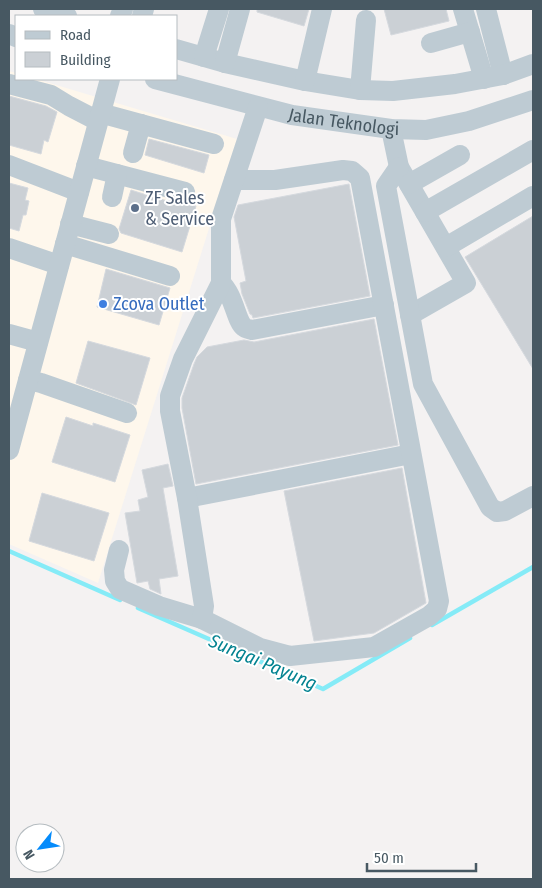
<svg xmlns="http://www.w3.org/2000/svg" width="542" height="888" font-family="'Fira Sans Condensed',sans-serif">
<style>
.commercial{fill:#fef7ec}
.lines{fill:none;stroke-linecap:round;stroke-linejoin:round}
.stream{stroke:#85ebf7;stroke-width:4.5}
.building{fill:#cbd0d5;stroke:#d5d9de}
.minor{stroke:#becbd3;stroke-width:20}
.service-dot{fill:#5c6f8a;stroke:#fff;stroke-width:2}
.shop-dot{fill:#3f7fe0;stroke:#fff;stroke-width:2}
.labels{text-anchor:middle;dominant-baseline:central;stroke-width:4;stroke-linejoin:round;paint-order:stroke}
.street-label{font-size:18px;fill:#475862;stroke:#fff}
.service-label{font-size:18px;fill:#4e5e75;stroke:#fff;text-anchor:start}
.shop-label{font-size:18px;fill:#366cbe;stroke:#fff;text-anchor:start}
.water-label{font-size:19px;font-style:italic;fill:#048391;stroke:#fff}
</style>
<rect width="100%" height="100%" fill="#f4f2f2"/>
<path class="commercial" d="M9 71 16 73V79H36L237 139 98 583 9 544Z"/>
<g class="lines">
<path class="stream" d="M9 551 120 600
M138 608 323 689 410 638
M432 625 533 567"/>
</g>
<path class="building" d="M257 9H309L304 26 257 12Z
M384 9H446L449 21 391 35Z
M9 96 46 106 57 112 48 142 44 140 41 154 9 145Z
M149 139 209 155 204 173 145 155Z
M9 183 28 188 25 200 29 201 26 215H23L19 231 9 228Z
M349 184 370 296 253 318 252 315 250 314 242 294 240 283 246 281 234 217 238 205Z
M131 190 159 199 196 206 182 252 121 233 119 229Z
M533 216V369L465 257Z
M106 269 170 288 159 325 97 307Z
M374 319 398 445 196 484 182 408V398L194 364 197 357 207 347 244 340 254 342Z
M88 341 150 358 136 405 76 383Z
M66 417 93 426V423L130 435 115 482 52 462Z
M168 464 173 486 163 488 178 576 159 579 161 594 150 589 148 581 137 583 125 513 140 511 138 500 148 497 142 470Z
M402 468 426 603 374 633 314 641 284 491Z
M42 493 109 513 94 561 29 541Z"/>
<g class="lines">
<g class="minor">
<path d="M43 9 67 16"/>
<path d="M463 9 484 79"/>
<path d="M486 9 503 75"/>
<path d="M120 16 123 9"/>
<path d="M142 16 144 9"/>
<path d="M9 34 16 37"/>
<path d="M431 43 470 32"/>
<path d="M176 49 225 63 305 81 360 90 393 91 455 84 503 75 533 64"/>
<path d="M204 57 219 9"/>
<path d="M225 63 240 9"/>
<path id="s1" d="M155 79 292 115 391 129 426 130 469 121 533 100"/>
<path d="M305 81 322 9"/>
<path d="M9 84 51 95 69 106 98 121"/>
<path d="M360 90 366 20"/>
<path d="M100 113 214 144"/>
<path d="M391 129 399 167 466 283 410 315"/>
<path d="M133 153 141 124"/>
<path d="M9 165 79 192"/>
<path d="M86 166 185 192"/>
<path d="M399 167 386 186 423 384 490 507 497 512 505 511 533 496"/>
<path d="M409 184 460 155"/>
<path d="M112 197 117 174"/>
<path d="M425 212 533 150"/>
<path d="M70 224 109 234"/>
<path d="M65 244 170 276"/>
<path d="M446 247 533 196"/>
<path d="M9 248 59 265"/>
<path d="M221 283C234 295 236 321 244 327 246 329 249 329 252 330L384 305"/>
<path d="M9 334 38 342"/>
<path d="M28 380 41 383 127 413"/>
<path d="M9 450 110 79"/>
<path d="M187 498 411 454"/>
<path d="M119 550 114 570 115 581 120 589 159 606 202 619 260 648 290 656 374 647 429 616 437 609 439 601 360 178 352 171 343 170 275 180H234"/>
<path d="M202 619 204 606 187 498 170 411V396L183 359 221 283V219L258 107"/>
</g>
</g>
<circle class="service-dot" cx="135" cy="208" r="5"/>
<circle class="shop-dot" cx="103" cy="304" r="5"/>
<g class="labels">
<g class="street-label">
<text stroke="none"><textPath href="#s1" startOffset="194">Jalan Teknologi</textPath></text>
</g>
<g class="service-label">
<text x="145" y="198">ZF Sales<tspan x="145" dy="21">&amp; Service</tspan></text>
</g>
<g class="shop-label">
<text x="113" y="304">Zcova Outlet</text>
</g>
<g class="water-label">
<text transform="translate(263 662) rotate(23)">Sungai Payung</text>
</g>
</g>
<rect width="542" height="888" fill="none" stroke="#475862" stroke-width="20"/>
<rect x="15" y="15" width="162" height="65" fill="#ffffff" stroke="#b5bcc0"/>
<rect x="25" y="31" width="25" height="8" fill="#becbd3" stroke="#b5bcc0"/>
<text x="60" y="40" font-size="15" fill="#475862">Road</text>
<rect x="25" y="52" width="25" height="15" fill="#cbd0d5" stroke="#b5bcc0"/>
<text x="60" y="65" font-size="15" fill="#475862">Building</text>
<g transform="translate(40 848) rotate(240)"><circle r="24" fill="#ffffff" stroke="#b5bcc0"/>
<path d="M0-4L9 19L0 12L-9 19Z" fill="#058bfb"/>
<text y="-8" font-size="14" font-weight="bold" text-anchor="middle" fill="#475862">N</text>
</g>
<path d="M367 863v8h109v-8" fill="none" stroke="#475862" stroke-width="2.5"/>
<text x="374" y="863" font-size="15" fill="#475862" stroke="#ffffff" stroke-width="4" paint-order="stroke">50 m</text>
</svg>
